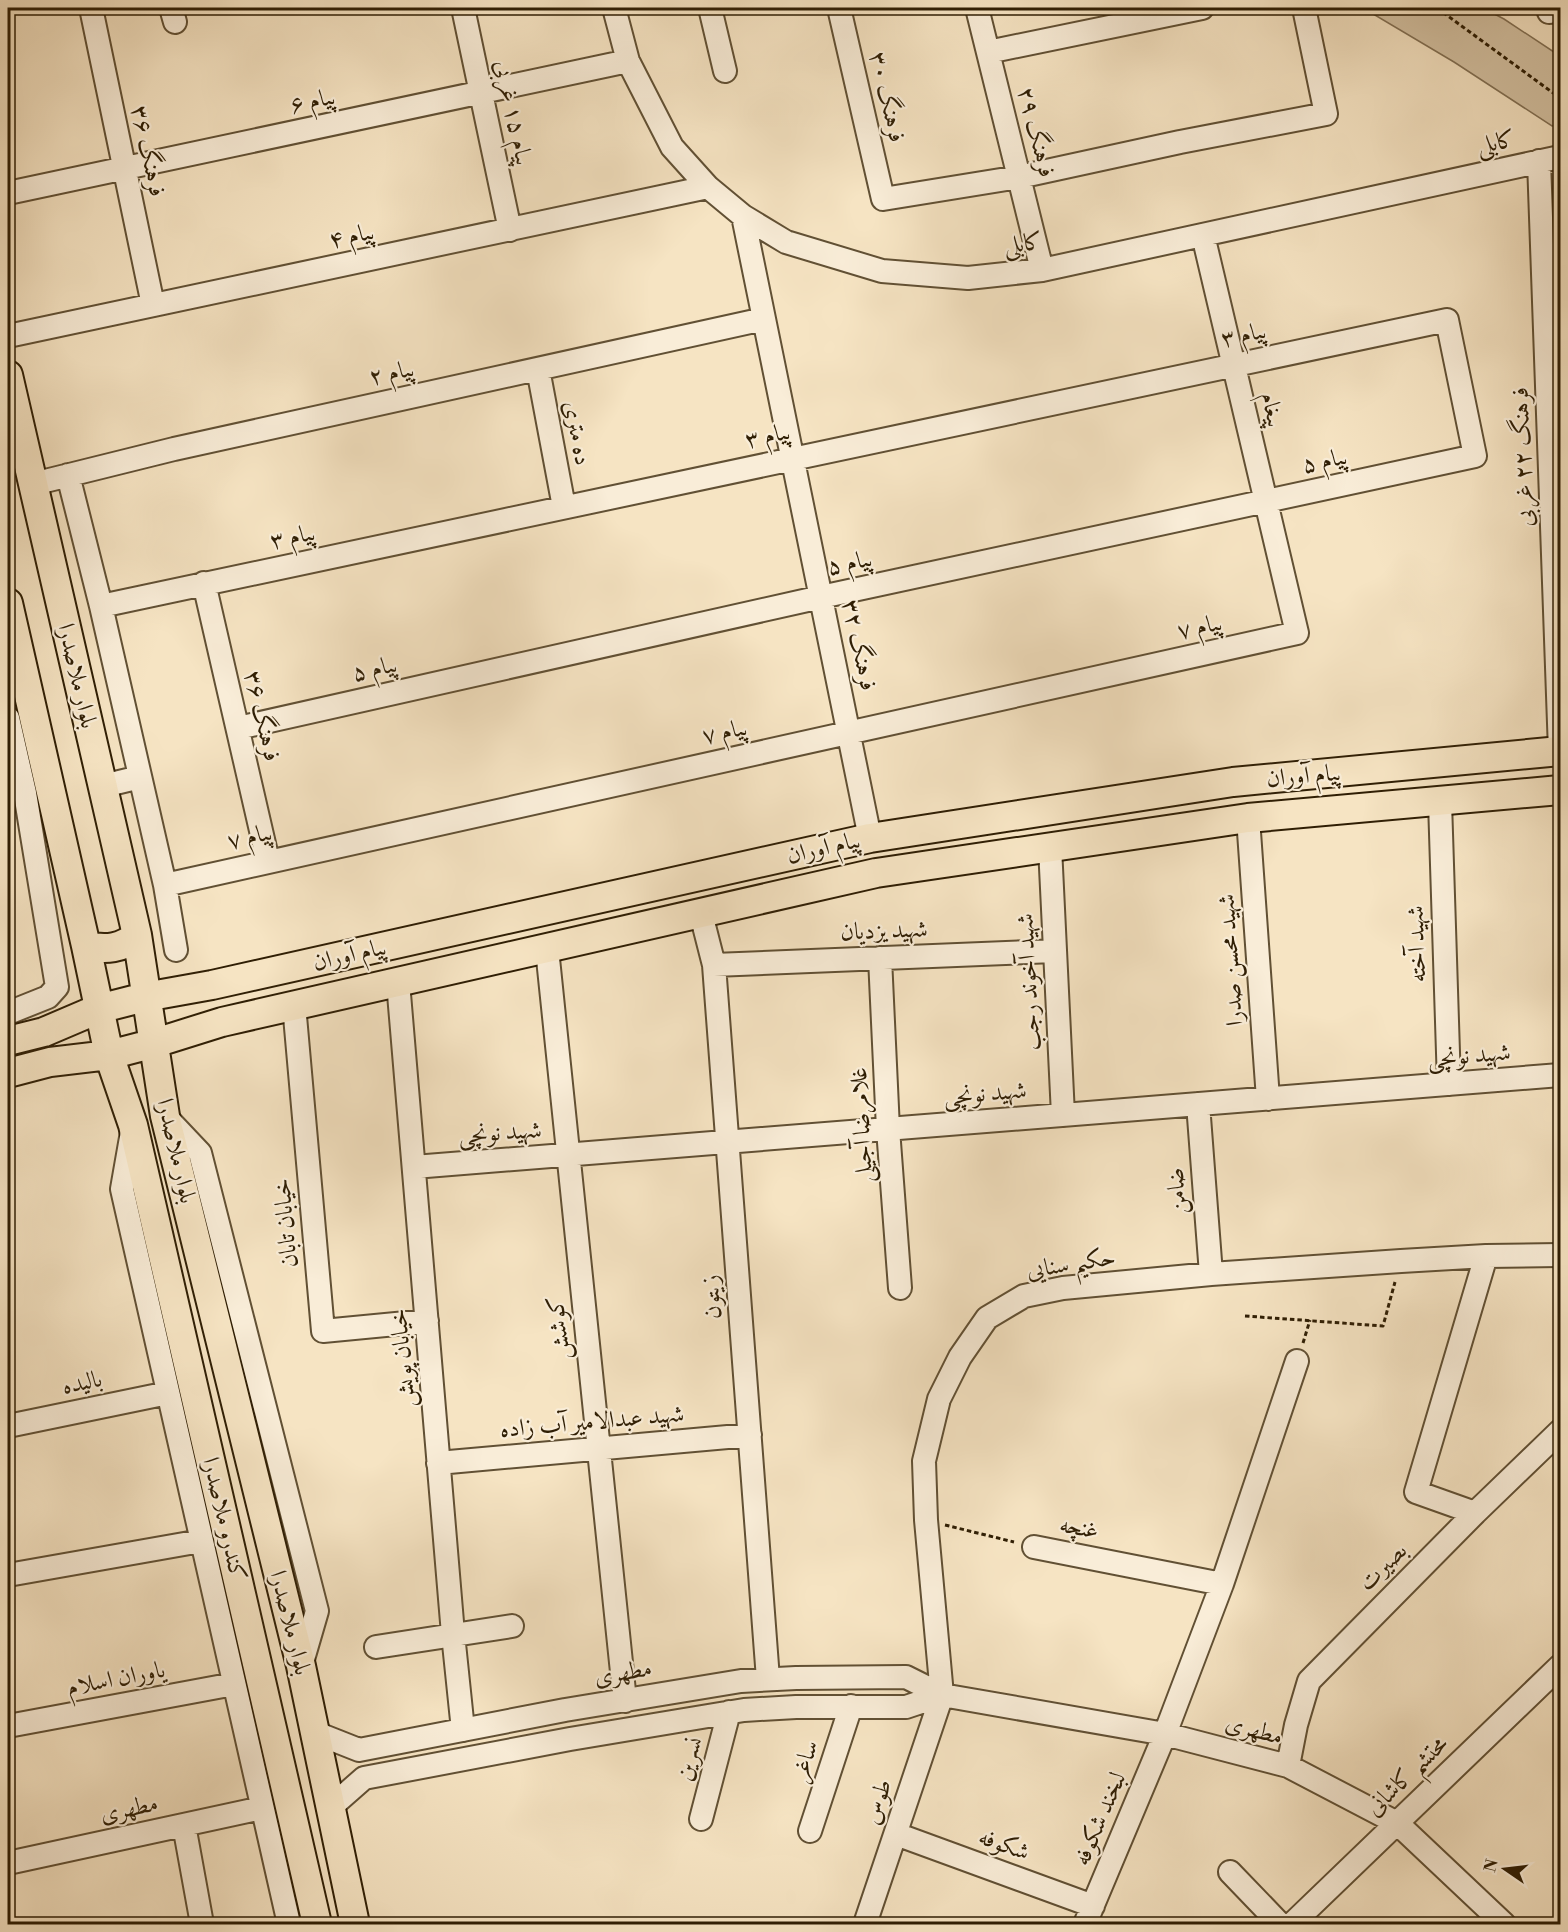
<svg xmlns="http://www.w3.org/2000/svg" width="1568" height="1932" font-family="'Libre Bodoni',Amiri,serif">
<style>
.green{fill:#d4c2a3;stroke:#827054;stroke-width:1.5}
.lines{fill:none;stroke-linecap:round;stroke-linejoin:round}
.minor-casing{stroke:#615034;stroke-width:26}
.major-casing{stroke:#2f1e04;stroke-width:32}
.path{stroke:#2f1e04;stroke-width:3;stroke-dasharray:4.5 3;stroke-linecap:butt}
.minor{stroke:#f9edd8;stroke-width:22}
.major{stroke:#f6e4c3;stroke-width:28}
.labels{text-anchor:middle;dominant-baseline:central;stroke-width:4.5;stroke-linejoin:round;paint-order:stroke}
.street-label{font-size:24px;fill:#2f1e04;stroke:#f9edd8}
</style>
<rect width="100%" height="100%" fill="#f6e4c3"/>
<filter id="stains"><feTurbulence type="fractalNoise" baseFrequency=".00333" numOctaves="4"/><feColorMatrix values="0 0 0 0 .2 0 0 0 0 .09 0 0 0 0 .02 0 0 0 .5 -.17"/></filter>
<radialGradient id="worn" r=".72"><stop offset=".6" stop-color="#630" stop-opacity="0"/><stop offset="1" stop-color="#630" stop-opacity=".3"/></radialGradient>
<path class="green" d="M1363 8H1483L1504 19 1560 56V125L1552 126 1454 62Z"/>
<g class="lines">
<defs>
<path id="minor" d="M91 8 153 305
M171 8 175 22
M463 8 510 230
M614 8 628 61 672 147 708 187 743 216 786 242 882 271 968 278 1042 270 1560 157
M710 8 725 71
M839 8 883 199 1019 177 1180 142 1326 114 1304 8
M977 8 1042 270
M1549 12 1550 8
M988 52 1202 8
M1539 161 1560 751
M8 193 628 61
M743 216 870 838
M8 336 708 187
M538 369 564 507
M68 475 101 606 165 885 176 950
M33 484 174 449 764 319
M204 583 268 861
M101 606 1447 320 1475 456 821 597 238 728
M8 718 25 793 57 987 48 997 8 1013
M103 786 140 777
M1440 802 1449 1084
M1248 818 1268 1099
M1050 847 1063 1115
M165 885 1297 633 1203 235
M701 914 714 965 768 1679
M547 949 625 1701
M880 958 888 1129 900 1288
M714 965 1055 951
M398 982 453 1634 463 1730
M294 1005 323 1331 427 1321
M1198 1104 1211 1274
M165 1116 200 1153 317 1611 301 1666
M132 1132 122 1189 289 1924
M414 1167 1560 1075
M8 1426 168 1393
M438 1463 750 1435
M1475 1513 1416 1492 1486 1256
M1034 1547 1222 1584
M8 1575 201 1541
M376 1647 512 1626
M8 1726 234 1684
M316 1733 359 1750 565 1710 741 1681 796 1678 906 1677 942 1695 1165 1734 1288 1766 1397 1823 1504 1924
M1288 1766 1296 1725 1309 1681 1475 1513 1560 1431
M331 1807 364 1778 570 1739 744 1710 796 1707H906L942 1695
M701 1819 729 1712
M184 1825 202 1924
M810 1831 851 1706
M896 1834 1093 1906
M8 1863 262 1808
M1230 1872 1280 1924
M865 1924 942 1695 926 1520 924 1461 939 1399 960 1357 987 1318 1024 1296 1063 1288 1211 1274 1401 1261 1486 1256 1560 1255
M1085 1924 1165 1734 1222 1584 1297 1361
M1292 1924 1560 1666"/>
<path id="major" d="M8 375 137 935 165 1116 301 1666 355 1924
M8 603 86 946 109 1055 133 1125 317 1924
M86 946C106 950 122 949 137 935
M8 1041 44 1032 98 1009 145 997 212 985 870 838 1233 782 1560 751
M8 1073 50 1062 109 1055 155 1043 222 1022 876 873 1248 818 1560 790"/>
</defs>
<use href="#minor" class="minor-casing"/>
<use href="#major" class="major-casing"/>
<path class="path" d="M1437 8 1560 98
M1245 1316 1383 1326 1395 1282
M1303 1343 1310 1320
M945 1525 1014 1542"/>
<use href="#minor" class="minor"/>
<use href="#major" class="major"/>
</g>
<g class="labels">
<g class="street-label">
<text transform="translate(887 97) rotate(77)">فرهنگ ۳۰</text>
<text transform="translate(313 101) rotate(-12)">پیام ۶</text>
<text transform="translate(513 113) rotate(78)">پیام ۱۵ غربی</text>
<text transform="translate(1036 132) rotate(76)">فرهنگ ۲۹</text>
<text transform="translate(1496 143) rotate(-12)">کابلی</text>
<text transform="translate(148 151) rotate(78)">فرهنگ ۳۶</text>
<text transform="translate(352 236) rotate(-12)">پیام ۴</text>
<text transform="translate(1023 244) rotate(-7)">کابلی</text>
<text transform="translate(1244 335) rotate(-12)">پیام ۳</text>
<text transform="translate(392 373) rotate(-12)">پیام ۲</text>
<text transform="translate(1272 410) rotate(77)">پیغام</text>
<text transform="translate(577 433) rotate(79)">ده متری</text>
<text transform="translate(768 436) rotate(-12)">پیام ۳</text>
<text transform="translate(1523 457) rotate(-92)">فرهنگ ۲۲ غربی</text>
<text transform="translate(1325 461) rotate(-12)">پیام ۵</text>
<text transform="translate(293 537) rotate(-12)">پیام ۳</text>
<text transform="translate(850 563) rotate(-12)">پیام ۵</text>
<text transform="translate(1200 627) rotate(-12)">پیام ۷</text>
<text transform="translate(859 645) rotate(78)">فرهنگ ۳۲</text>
<text transform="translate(375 669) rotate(-13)">پیام ۵</text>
<text transform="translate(77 676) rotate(77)">بلوار ملاصدرا</text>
<text transform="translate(262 716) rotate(77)">فرهنگ ۳۶</text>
<text transform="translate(725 732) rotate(-12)">پیام ۷</text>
<text transform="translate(1304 776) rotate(-5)">پیام آوران</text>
<text transform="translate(250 837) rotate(-13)">پیام ۷</text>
<text transform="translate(824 848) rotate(-13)">پیام آوران</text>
<text transform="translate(884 931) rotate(-2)">شهید یزدیان</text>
<text transform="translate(1417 944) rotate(-92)">شهید آخته</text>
<text transform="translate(350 955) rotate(-13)">پیام آوران</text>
<text transform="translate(1231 960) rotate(-94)">شهید محسن صدرا</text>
<text transform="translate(1029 982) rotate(-93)">شهید آخوند رجب</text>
<text transform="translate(1469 1056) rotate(-5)">شهید نونچی</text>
<text transform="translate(985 1094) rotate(-5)">شهید نونچی</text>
<text transform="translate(862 1125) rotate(-93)">غلامرضا آجیلی</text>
<text transform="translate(500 1133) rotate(-4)">شهید نونچی</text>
<text transform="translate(176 1151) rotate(77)">بلوار ملاصدرا</text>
<text transform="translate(1177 1191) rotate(-94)">ضامن</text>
<text transform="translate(286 1223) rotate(-95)">خیابان تابان</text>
<text transform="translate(1071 1264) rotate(-9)">حکیم سنایی</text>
<text transform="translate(712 1297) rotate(-94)">زیتون</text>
<text transform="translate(559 1328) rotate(-96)">کوشش</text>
<text transform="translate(403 1358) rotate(-95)">خیابان پویش</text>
<text transform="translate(82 1383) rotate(-12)">بالیده</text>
<text transform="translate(592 1422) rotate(-5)">شهید عبدالامیر آب زاده</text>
<text transform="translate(224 1519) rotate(77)">کندرو ملاصدرا</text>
<text transform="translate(1079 1528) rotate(11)">غنچه</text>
<text transform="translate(1383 1567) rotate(-45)">بصیرت</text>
<text transform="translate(290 1623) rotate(76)">بلوار ملاصدرا</text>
<text transform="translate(623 1673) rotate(-10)">مطهری</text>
<text transform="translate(116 1679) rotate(-11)">یاوران اسلام</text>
<text transform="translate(1254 1730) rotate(15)">مطهری</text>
<text transform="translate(689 1759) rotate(-76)">نسرین</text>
<text transform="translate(805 1761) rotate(-72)">ساغر</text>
<text transform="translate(1407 1776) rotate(-44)">محتشم کاشانی</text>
<text transform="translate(878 1802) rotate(-72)">طوس</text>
<text transform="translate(129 1809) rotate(-12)">مطهری</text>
<text transform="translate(1100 1819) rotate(-67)">لبخند شکوفه</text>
<text transform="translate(1004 1845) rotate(20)">شکوفه</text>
</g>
</g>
<rect width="1568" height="1932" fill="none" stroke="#f6e4c3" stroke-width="30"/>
<rect x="9" y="9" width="1550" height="1914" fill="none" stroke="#2f1e04" stroke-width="3"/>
<rect x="15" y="15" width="1538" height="1902" fill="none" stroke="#2f1e04" stroke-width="1.5"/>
<g transform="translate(1505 1869) rotate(284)" stroke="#f9edd8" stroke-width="4.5" paint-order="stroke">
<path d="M0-4.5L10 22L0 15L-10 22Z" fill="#2f1e04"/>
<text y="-9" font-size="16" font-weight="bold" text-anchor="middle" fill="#2f1e04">N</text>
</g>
<rect width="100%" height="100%" filter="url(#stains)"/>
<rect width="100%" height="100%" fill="url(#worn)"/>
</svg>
